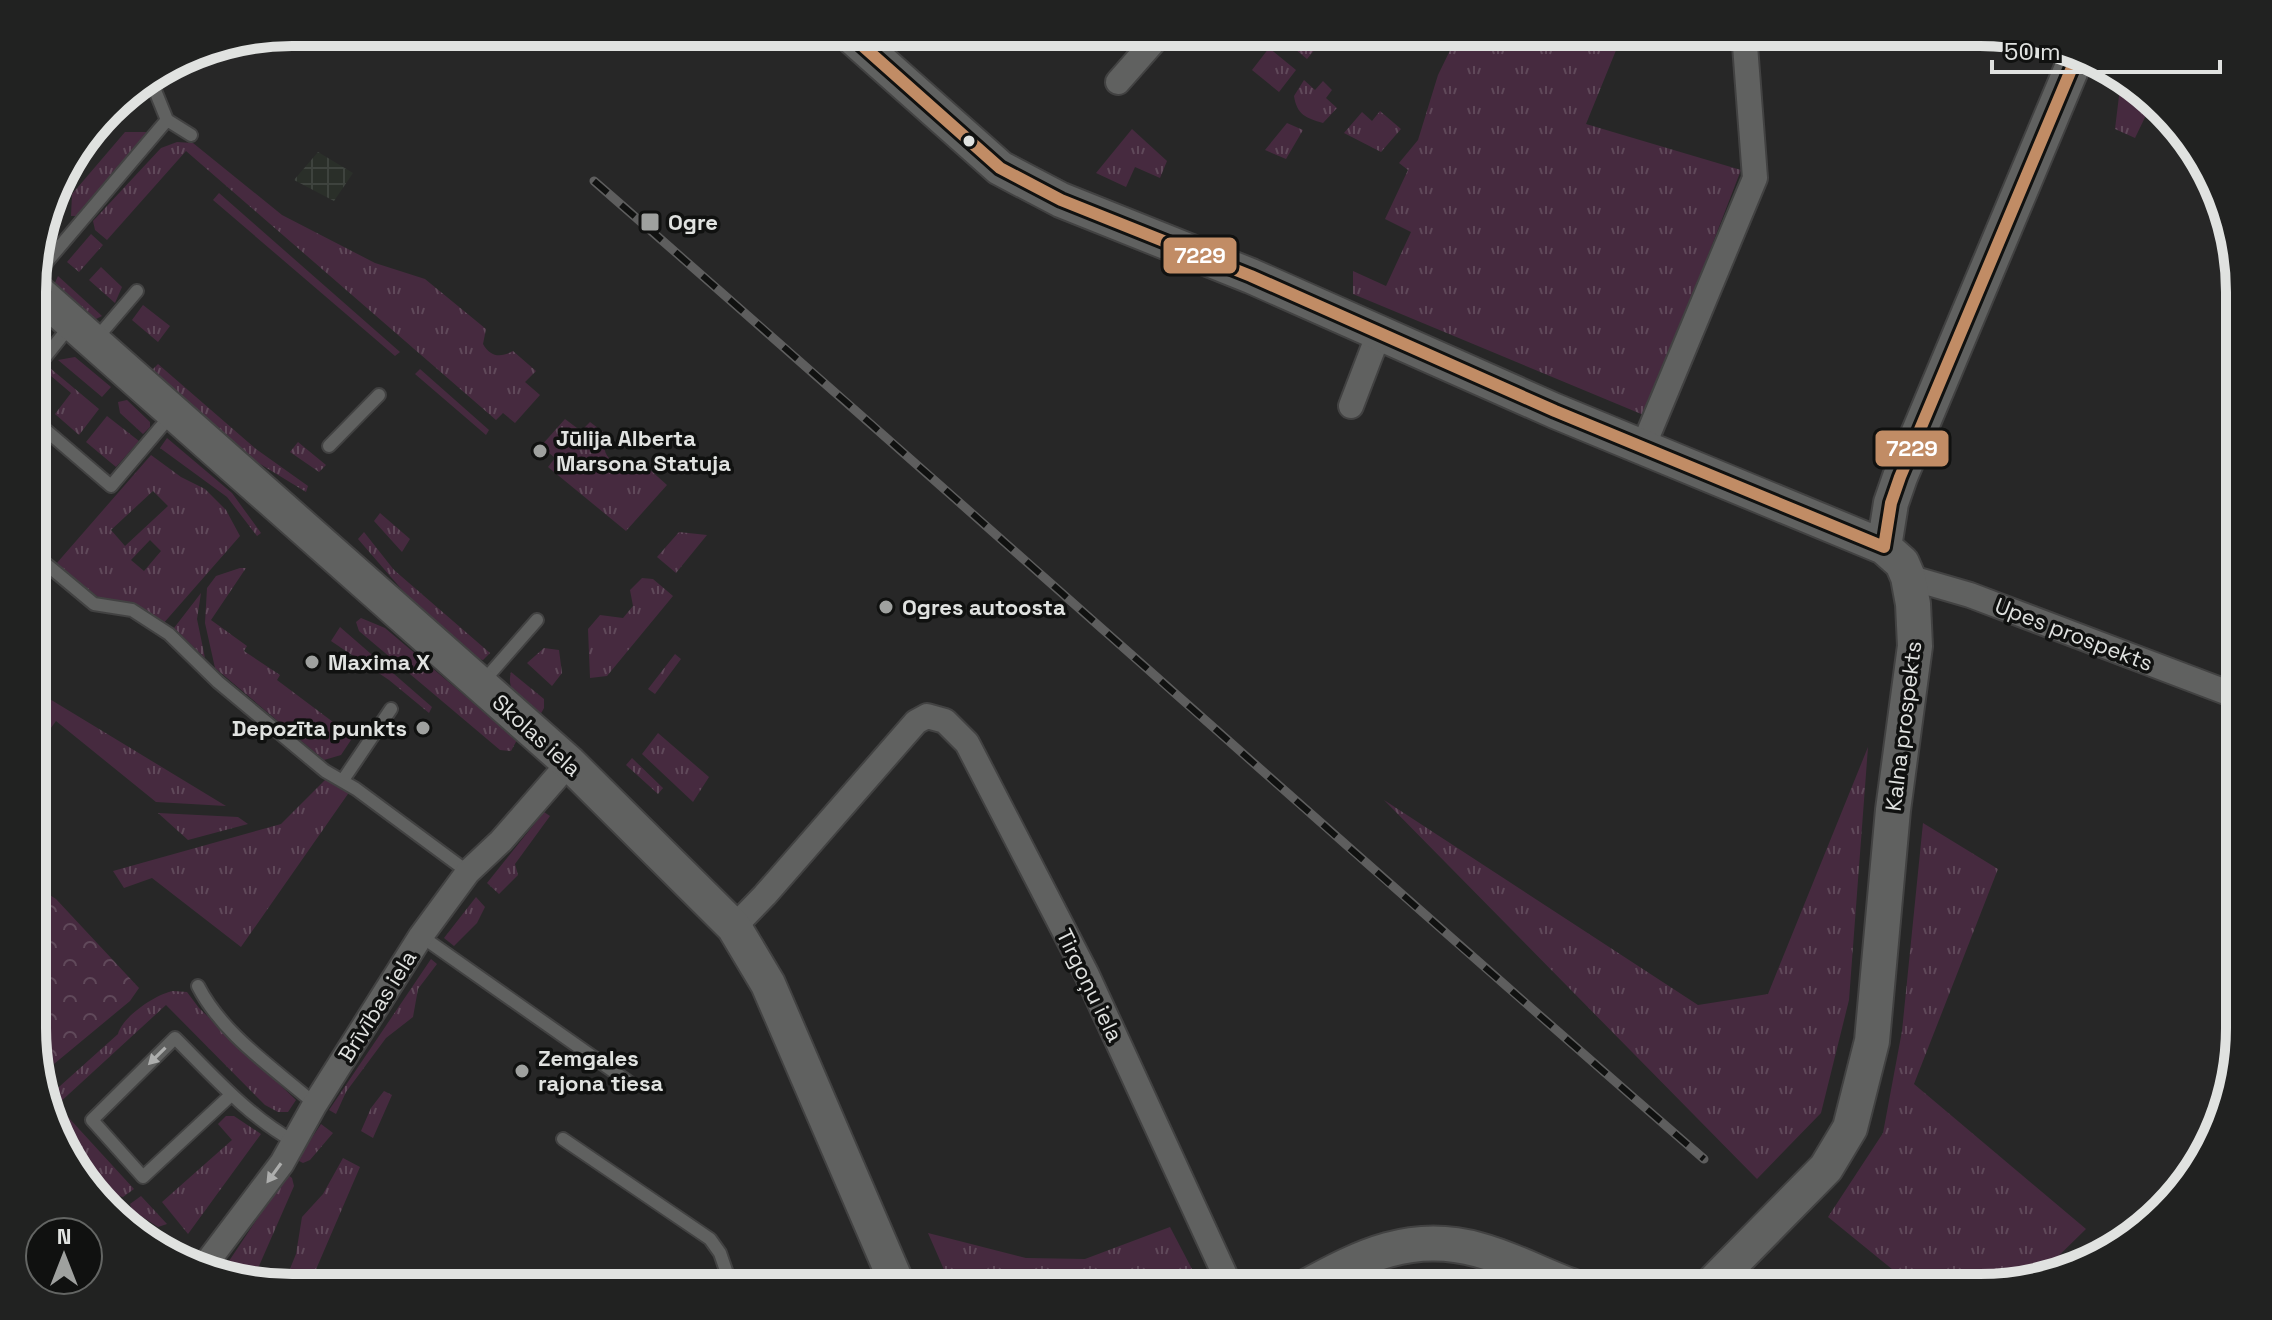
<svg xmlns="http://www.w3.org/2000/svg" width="2272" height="1320" font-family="'Space Grotesk',sans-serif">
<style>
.industrial{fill:url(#industrial-grid)}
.grass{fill:url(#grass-tufts);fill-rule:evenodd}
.park{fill:url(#park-crowns)}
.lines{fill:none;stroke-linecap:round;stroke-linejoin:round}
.lane-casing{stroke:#424242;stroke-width:16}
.street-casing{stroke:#424242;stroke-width:28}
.secondary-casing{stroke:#424242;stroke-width:38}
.lane{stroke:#606160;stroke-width:12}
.street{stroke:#606160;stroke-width:24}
.secondary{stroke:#606160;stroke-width:34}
.rail-casing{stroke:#5e5e5e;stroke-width:9}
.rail{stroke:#101110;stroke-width:6;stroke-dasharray:18;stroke-linecap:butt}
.bus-1-casing{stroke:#101110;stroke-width:18}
.bus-1{stroke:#c18c65;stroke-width:12}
.oneway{fill:#adaead}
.bus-dot{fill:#e0e2e0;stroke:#101110;stroke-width:3}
.poi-dot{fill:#9fa19f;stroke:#101110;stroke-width:3}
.labels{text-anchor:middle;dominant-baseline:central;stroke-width:7;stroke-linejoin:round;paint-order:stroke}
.poi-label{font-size:22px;font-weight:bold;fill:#e0e2e0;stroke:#101110;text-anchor:start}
.street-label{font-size:22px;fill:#e0e2e0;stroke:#101110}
.rim{fill:none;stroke:#e0e2e0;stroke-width:10}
.line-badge{stroke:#101110;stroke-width:3}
.badge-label{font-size:22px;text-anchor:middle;font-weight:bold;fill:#fff}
</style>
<defs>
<pattern id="industrial-grid" width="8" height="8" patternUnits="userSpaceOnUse" patternTransform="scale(2)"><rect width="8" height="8" fill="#2a2f29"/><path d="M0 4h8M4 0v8" fill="none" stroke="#3e433e"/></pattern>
<pattern id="grass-tufts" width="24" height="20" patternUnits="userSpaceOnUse" patternTransform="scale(2)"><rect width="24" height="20" fill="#462a3f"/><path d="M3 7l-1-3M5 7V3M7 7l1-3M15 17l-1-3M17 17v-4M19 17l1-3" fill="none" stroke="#60495a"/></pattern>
<pattern id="park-crowns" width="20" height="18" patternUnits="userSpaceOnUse" patternTransform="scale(2)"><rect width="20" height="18" fill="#462a3f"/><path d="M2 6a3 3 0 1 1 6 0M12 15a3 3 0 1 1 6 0" fill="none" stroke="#60495a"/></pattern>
</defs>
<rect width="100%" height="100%" fill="#272727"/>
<path class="industrial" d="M318 152 353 173 334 201 294 180Z"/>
<path class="grass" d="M1280 32H1329L1307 59 1278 35Z
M1459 32H1621V38L1586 124 1741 170 1646 416 1353 294V271L1386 286 1411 232 1385 219 1408 170 1399 163 1418 140 1438 75Z
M1269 48 1296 70 1279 92 1252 70Z
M1304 80 1315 90 1323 81 1332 90 1326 98 1337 108 1323 123C1306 118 1297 115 1294 96Z
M2126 82 2150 107 2135 138 2115 129 2119 96Z
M1380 111 1401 129 1381 152 1344 133 1362 112 1372 121Z
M1287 123 1303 130 1286 159 1265 150Z
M1132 129 1167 161 1160 178 1135 167 1126 187 1096 173Z
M125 132H147L79 216H71L72 194Z
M177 142 193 143 282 215 375 263 425 279 486 329 483 344C490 357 501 358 513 351L536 371 525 382 540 395 515 423 503 413 496 420 186 151 107 240 95 230 93 221 161 148Z
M219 193 400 352 395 356 213 200Z
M91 234 103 245 79 272 67 262Z
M101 267 122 287 115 303 89 280Z
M58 276 102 316 94 320 53 287Z
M143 305 170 326 158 342 132 320Z
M75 357 111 387 102 397 58 360Z
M158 364 256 449 308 486 306 492 234 448 148 374Z
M50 368 99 409 79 435 55 414 71 393 51 376 37 391 34 387Z
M420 369 489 430 486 435 415 374Z
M127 400 150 422V427L143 434 120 413 118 402Z
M107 416 139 441 116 467 86 442Z
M565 419 581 431 590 422 607 435C600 450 607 462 623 466L639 460 667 485 626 531 548 467 555 458 541 446Z
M167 438 232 493 261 533 257 536 227 497 160 448Z
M298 442 326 465 319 472 290 452Z
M151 455 181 477 205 489 226 510 240 536 162 625 132 604 98 597 56 564ZM153 491 168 506 125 546 111 530ZM150 540 161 551 144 571 131 560Z
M380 513 410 539 402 552 374 521Z
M364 532 394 570 490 653 483 660 473 658 423 614 358 539Z
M679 532 707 535 676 573 657 557Z
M240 568H246L211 620 247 646 244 651 280 675 277 680 353 737 341 755 324 760 215 668 205 623 207 588 216 576Z
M642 578 653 579 673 596 607 676 590 678 588 629 600 615 623 618 633 606 630 590Z
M201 593 197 619 205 658 174 628Z
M361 618 385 628 517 740 511 751 500 750 359 631 356 622Z
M340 627 432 707 429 713 389 680 331 641Z
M544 648 559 650 562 673 552 686 527 663Z
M675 654 681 659 655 694 648 689Z
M511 672 544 699V708L539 717C525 704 505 693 511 672Z
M34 686 48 698 226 806 156 802 56 721 34 751Z
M658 733 709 777 693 802 642 754Z
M1868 747 1849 1000 1821 1113 1757 1179 1384 800 1698 1005 1768 994Z
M632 758 663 788 658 794 626 765Z
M328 777 350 791 241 947 152 878 124 888 113 871 281 824Z
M544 812 550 816 515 864 518 875 499 894 487 883Z
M158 813 238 817 248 824 188 840Z
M1923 823 1998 869 1914 1084 2086 1229 2039 1275 1997 1287H1914L1828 1217 1883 1133 1902 1031Z
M476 897 485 907 477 923 454 946 444 938Z
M431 959 437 964 418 989 413 1017 386 1038 346 1092 336 1114 329 1110Z
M173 991 187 992 199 1008 296 1100 288 1112H278L265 1105 166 1005 57 1105 134 1189 123 1197 115 1195C99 1174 47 1119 50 1095L118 1034C122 1017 156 994 173 991Z
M384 1091 392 1095 373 1138 361 1131 371 1108Z
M226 1116H234L261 1134 188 1234 162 1202 232 1140 218 1124Z
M321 1124 333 1133 310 1160 303 1163 297 1160Z
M343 1158 360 1167 308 1288 283 1286 296 1254 302 1217 323 1194Z
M287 1174 292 1178 294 1186 259 1266 249 1274 229 1261Z
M141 1196 167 1224 158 1227 132 1210 130 1204Z
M1170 1227 1192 1269 1193 1288H952L928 1233 1026 1258 1085 1259Z"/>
<path class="park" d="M34 885 56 899 139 988 130 1001 54 1064 49 1049 34 1046Z"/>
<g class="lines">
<defs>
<path id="lane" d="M150 78 167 120
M34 277 167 120 191 135
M96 339 137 291
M34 371 70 326
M34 420 111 486 172 414
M329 446 379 395
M34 554 94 604 132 610 169 634 218 682 325 771 356 789 468 872
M481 684 537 620
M343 780 391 709
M421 936 630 1083
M198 986C223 1035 274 1068 315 1104
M231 1095 143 1177 92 1120 175 1038C212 1075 247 1115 293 1141
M563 1139 710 1239 720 1253 732 1288"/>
<path id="street" d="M1118 82 1162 32
M1351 406 1379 333
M1643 447 1755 178 1744 32
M1908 577 1970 595 2239 697
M734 927 765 895 916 722 927 716 945 721 967 743 1087 975 1231 1288
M205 1265 282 1163 315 1104 421 936 468 872 501 841 569 763"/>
<path id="secondary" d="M847 32 1000 168 1061 200 1251 276 1555 411 1884 547 1902 563 1908 577 1913 604 1915 646 1893 810 1872 1041 1850 1128 1826 1168 1708 1288
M34 289 569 763 734 927 768 984 899 1288
M1884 547 1891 503 1900 477 2076 58
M1304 1288C1362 1256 1412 1231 1479 1250 1513 1259 1544 1277 1577 1288"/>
</defs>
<use href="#lane" class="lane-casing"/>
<use href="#street" class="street-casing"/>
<use href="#secondary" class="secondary-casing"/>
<use href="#lane" class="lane"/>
<use href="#street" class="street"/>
<use href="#secondary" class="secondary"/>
<defs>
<path id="rail" d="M594 181C966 505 1332 836 1704 1159"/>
</defs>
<use href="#rail" class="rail-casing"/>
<use href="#rail" class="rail"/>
<defs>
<path id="bus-1" d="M847 32 1000 168 1061 200 1251 276 1555 411 1884 547 1891 503 1900 477 2076 58"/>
</defs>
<use href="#bus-1" class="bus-1-casing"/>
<use href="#bus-1" class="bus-1"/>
</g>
<defs><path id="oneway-solid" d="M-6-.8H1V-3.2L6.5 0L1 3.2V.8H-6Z" transform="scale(2)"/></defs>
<g class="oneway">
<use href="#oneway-solid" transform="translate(157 1056) rotate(135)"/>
<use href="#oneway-solid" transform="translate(274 1173) rotate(126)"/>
</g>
<circle class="bus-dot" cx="969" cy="141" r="7"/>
<g class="poi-dot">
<rect x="640" y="212" width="20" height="20" rx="4"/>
<circle cx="540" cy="451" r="8"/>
<circle cx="886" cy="607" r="8"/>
<circle cx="312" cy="662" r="8"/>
<circle cx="423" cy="728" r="8"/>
<circle cx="522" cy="1071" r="8"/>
</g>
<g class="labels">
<g class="poi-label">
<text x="668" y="222">Ogre</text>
<text x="556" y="438">Jūlija Alberta<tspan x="556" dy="25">Marsona Statuja</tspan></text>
<text x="902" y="607">Ogres autoosta</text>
<text x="328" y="662">Maxima X</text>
<text x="407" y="728" text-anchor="end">Depozīta punkts</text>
<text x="538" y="1058">Zemgales<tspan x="538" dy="25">rajona tiesa</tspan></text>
</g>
<g class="street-label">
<text transform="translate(2074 634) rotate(21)">Upes prospekts</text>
<text transform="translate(1903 726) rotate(-83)">Kalna prospekts</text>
<text transform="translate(537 735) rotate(42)">Skolas iela</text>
<text transform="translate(1090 985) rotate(64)">Tirgoņu iela</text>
<text transform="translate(377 1006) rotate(-58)">Brīvības iela</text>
</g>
</g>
<path d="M0 0H2272V1320H0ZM292 46H1980A246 246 0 0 1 2226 292V1028A246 246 0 0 1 1980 1274H292A246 246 0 0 1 46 1028V292A246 246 0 0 1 292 46Z" fill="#212221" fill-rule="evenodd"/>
<path class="rim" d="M292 46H1980A246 246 0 0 1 2226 292V1028A246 246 0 0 1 1980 1274H292A246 246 0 0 1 46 1028V292A246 246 0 0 1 292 46Z"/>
<g class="line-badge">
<rect x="1162" y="236" width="76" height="39" rx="8" fill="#c18c65"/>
<rect x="1874" y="429" width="76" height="39" rx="8" fill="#c18c65"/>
</g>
<g class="badge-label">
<text x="1200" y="263">7229</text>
<text x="1912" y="456">7229</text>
</g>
<g transform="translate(64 1256)"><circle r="38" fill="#101110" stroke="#636563" stroke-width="2"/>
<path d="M0-6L14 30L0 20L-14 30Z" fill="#9fa19f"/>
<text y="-12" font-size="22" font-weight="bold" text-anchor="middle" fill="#e0e2e0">N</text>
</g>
<path d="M1992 60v12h228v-12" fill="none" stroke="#e0e2e0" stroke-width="4"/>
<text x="2004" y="60" font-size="24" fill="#e0e2e0" stroke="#101110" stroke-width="6" paint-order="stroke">50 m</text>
</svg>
